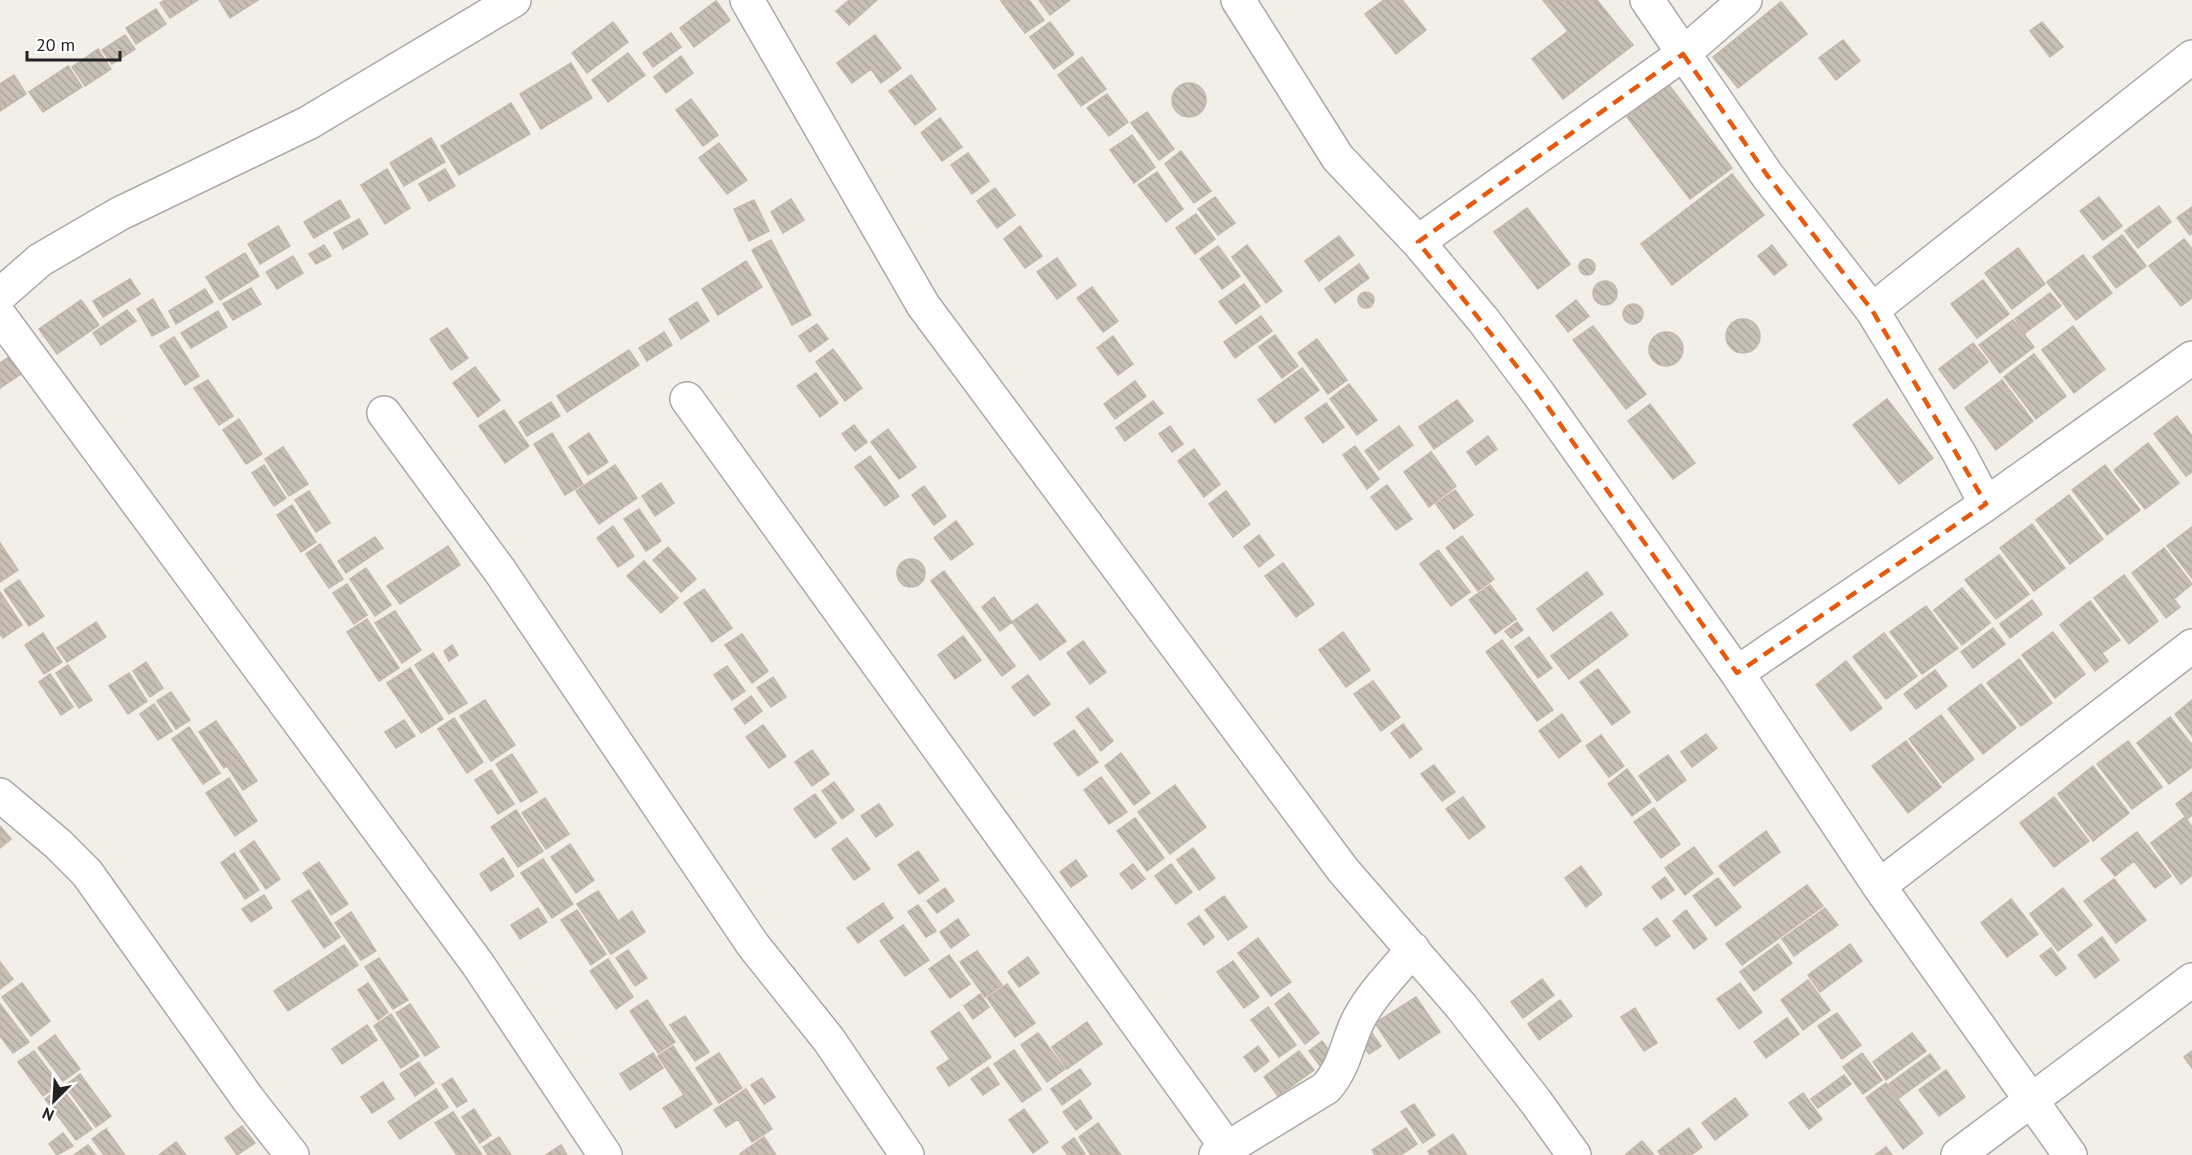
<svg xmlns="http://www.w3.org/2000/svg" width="2192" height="1155" font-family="'PT Sans',sans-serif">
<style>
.building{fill:url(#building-back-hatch);stroke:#c5b7a9;stroke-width:1.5}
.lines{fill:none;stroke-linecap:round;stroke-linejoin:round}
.minor-casing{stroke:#a9a9a9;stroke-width:36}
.minor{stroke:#fff;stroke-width:33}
.marked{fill:none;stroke:#e8590c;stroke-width:4.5;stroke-dasharray:12 8;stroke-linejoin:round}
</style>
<defs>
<pattern id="building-back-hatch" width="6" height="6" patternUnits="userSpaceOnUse" patternTransform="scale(1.5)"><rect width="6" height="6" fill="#c8c0b7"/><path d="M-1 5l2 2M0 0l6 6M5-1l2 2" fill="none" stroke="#aca59d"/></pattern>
</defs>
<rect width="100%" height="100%" fill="#f2efe8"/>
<path class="building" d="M165 0H198L170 18 160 3Z
M219 0H258L230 18Z
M849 0H877L849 25 836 11Z
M1029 0 1044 20 1025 33 1001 1Z
M1039 0H1070L1050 15Z
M1384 0H1402L1426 30 1396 54 1365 14Z
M1543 0H1597L1633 45 1563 99 1532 59 1568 31Z
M716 1 730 20 694 47 680 28Z
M1781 2 1807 34 1738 88 1713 57Z
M156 9 166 24 136 44 126 28Z
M613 22 628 42 587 73 572 53Z
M1050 22 1074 54 1054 69 1030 37Z
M2042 22 2063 47 2050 57 2030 31Z
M671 33 681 47 653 67 643 53Z
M125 35 135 49 112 64 102 50Z
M875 35 901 68 881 83 871 69 852 83 837 63Z
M1843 40 1860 61 1836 80 1819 58Z
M98 49 111 69 85 86 72 67Z
M628 53 645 75 608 102 592 80Z
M681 56 693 73 666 93 654 77Z
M1082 57 1106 89 1081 106 1058 75Z
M571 63 592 98 541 129 520 94Z
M68 66 82 87 43 112 29 92Z
M14 75 26 94 0 111V84Z
M911 75 936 109 915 125 889 91Z
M1172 100a17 17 0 1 1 34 0a17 17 0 1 1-34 0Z
M1669 85 1732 168 1690 199 1627 117Z
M1107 94 1128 122 1109 136 1087 108Z
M691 99 718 135 703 146 676 110Z
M511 103 530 134 459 175 441 146Z
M1147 112 1174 149 1159 160 1131 123Z
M940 118 962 147 942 161 921 133Z
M1132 135 1155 167 1134 183 1110 150Z
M431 138 445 162 404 186 390 163Z
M719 143 747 180 727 194 699 158Z
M1181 151 1211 191 1194 203 1165 164Z
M968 153 989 181 972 194 951 165Z
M387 169 410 208 385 224 361 185Z
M445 169 455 186 429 201 419 184Z
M1157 172 1183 209 1166 222 1138 185Z
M1732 174 1764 215 1672 285 1641 244Z
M995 188 1015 215 997 228 977 201Z
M1215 197 1235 223 1218 235 1198 209Z
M2099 197 2122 226 2103 240 2080 211Z
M791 199 804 220 783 233 771 212Z
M340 200 350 217 314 238 304 222Z
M754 200 769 231 749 241 734 209Z
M2159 206 2171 222 2138 248 2125 231Z
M2192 207V233L2190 235 2177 218Z
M1527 208 1570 264 1538 289 1494 232Z
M1196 214 1215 239 1195 254 1176 228Z
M359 219 368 234 343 249 334 233Z
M278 226 290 246 260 264 248 244Z
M1020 226 1042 256 1025 268 1004 239Z
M2122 235 2146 266 2116 288 2093 257Z
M1339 236 1354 255 1319 281 1305 261Z
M2184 239 2192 249V298L2181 306 2149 266Z
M771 240 811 315 792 325 752 250Z
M324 245 331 256 316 264 309 254Z
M1247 245 1282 291 1266 303 1232 257Z
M1772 245 1787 265 1774 275 1758 256Z
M1218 246 1240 276 1222 289 1200 259Z
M2018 248 2045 284 2012 309 1985 273Z
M245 253 259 276 220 300 206 277Z
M2083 255 2112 293 2076 320 2047 282Z
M293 256 303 273 277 289 266 272Z
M1057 258 1076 285 1057 299 1037 272Z
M1579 267a8 8 0 1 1 16 0a8 8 0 1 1-16 0Z
M746 261 762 287 718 315 702 289Z
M1359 264 1369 278 1335 303 1325 289Z
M130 279 140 294 103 317 93 301Z
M1983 280 2009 314 1977 338 1951 304Z
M1593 293a12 12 0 1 1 24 0a12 12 0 1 1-24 0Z
M1244 284 1260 306 1236 324 1219 302Z
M1092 287 1118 321 1103 332 1077 298Z
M251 288 261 304 233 320 223 304Z
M205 289 213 302 176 324 169 311Z
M1358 300a8 8 0 1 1 16 0a8 8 0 1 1-16 0Z
M2050 293 2061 306 2025 333 2015 319Z
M153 299 169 327 152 336 137 309Z
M81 300 99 325 57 354 39 329Z
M1576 300 1589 316 1568 332 1556 316Z
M697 302 709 321 681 339 669 319Z
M1623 314a10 10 0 1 1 20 0a10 10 0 1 1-20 0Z
M127 310 136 321 101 345 93 333Z
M218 311 227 327 191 348 181 333Z
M1261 316 1272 331 1235 358 1224 342Z
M1726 336a17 17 0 1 1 34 0a17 17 0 1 1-34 0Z
M2013 320 2034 347 2000 373 1979 345Z
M817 324 828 339 810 352 799 336Z
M1593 326 1646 394 1626 409 1573 340Z
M2073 326 2105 369 2074 393 2042 350Z
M447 328 468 358 451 370 430 339Z
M1649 349a17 17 0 1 1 34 0a17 17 0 1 1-34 0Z
M664 332 672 345 647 361 639 348Z
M1275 335 1298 366 1282 378 1259 347Z
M1113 336 1133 364 1118 375 1097 348Z
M174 337 199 376 185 385 160 346Z
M1317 339 1347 380 1328 394 1298 353Z
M1973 343 1988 362 1954 389 1939 369Z
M833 349 862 388 845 401 816 362Z
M629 350 639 365 567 412 557 396Z
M15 353 27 370 0 388V363Z
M2034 354 2066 396 2036 419 2004 377Z
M475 367 500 400 478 417 453 383Z
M1302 368 1319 390 1275 423 1258 400Z
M816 373 838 403 820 417 797 386Z
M208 380 233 416 219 425 194 388Z
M2002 380 2033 421 1996 450 1965 408Z
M1135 381 1146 396 1115 419 1104 404Z
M1349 384 1377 420 1357 435 1330 399Z
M1887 399 1933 458 1899 484 1853 425Z
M1457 400 1473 421 1434 449 1419 427Z
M1153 401 1163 413 1125 441 1116 428Z
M551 402 560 416 527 436 519 422Z
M1326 403 1344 427 1323 443 1305 418Z
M1650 404 1695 463 1673 479 1628 421Z
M504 410 529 446 505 463 479 426Z
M2177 416 2192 436V472L2186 476 2154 434Z
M239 419 262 454 246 464 223 430Z
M854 425 867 442 855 451 842 434Z
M1170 426 1183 444 1172 452 1159 434Z
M1399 426 1413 445 1379 470 1365 451Z
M888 429 916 467 899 479 871 442Z
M552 433 583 484 565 495 534 444Z
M589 433 608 462 588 475 569 447Z
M1488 436 1497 449 1476 465 1467 452Z
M2148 443 2179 483 2145 509 2114 470Z
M1355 446 1379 479 1367 489 1343 455Z
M283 447 308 484 289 496 265 459Z
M1194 449 1220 484 1204 497 1178 461Z
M1431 452 1456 486 1429 507 1404 472Z
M870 456 899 496 885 506 855 467Z
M264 465 286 498 274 506 252 473Z
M615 465 637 498 599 524 576 491Z
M2105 465 2140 510 2107 535 2072 490Z
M661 483 674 503 655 516 642 496Z
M1387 485 1412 519 1396 530 1371 497Z
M924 486 946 516 934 525 912 495Z
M1455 490 1473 515 1454 529 1436 504Z
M309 491 330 523 316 532 295 500Z
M1226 491 1250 524 1233 537 1209 504Z
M2069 495 2103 539 2070 564 2036 520Z
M292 505 316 542 301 552 277 515Z
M639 509 661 541 646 551 624 519Z
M956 521 973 544 951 560 934 538Z
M2032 524 2065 568 2034 591 2000 548Z
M613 526 634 556 618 567 597 538Z
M2192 527V578L2167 546Z
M1259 535 1274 555 1259 567 1244 547Z
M1462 536 1494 579 1478 591 1446 548Z
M375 537 383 548 346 573 338 561Z
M0 543 18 570 0 582Z
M320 544 343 579 329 588 306 554Z
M448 546 460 565 400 604 387 586Z
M668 547 696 579 681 592 653 560Z
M2164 548 2192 584 2174 599 2180 607 2166 618 2132 573Z
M1438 550 1470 592 1451 606 1420 564Z
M1999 555 2029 594 1996 619 1965 580Z
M897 573a14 14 0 1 1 28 0a14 14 0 1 1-28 0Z
M644 561 678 598 661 613 627 576Z
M1283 563 1314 604 1296 617 1265 576Z
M366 568 391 605 375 616 350 579Z
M944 571 1015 666 1002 676 931 581Z
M1587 572 1603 594 1553 631 1537 609Z
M2124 575 2158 621 2129 644 2094 598Z
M19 580 44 616 29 626 4 590Z
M347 584 367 615 354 624 333 593Z
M1490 585 1516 619 1495 634 1469 600Z
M1962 588 1990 623 1962 645 1934 610Z
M704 589 732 628 712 642 684 603Z
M0 592 22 625 3 638 0 634Z
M994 597 1012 622 1000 631 982 607Z
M2032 600 2042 614 2010 638 2000 624Z
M2090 601 2120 640 2102 653 2108 661 2095 671 2060 625Z
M1037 604 1066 641 1040 660 1012 622Z
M1926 606 1958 648 1922 674 1890 632Z
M395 611 421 650 402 663 375 623Z
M1611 612 1628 635 1569 679 1551 656Z
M367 619 399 668 379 681 347 632Z
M96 622 106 637 67 662 57 648Z
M1517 622 1523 630 1511 638 1505 631Z
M1993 628 2005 644 1973 668 1961 652Z
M1343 632 1370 670 1346 687 1319 650Z
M2053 632 2085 674 2055 698 2022 655Z
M43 633 62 662 44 674 25 645Z
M1884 633 1917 676 1886 699 1853 657Z
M742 634 768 671 752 683 725 645Z
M963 636 981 660 955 679 938 655Z
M1529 637 1552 668 1538 678 1515 647Z
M1502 640 1553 710 1537 721 1486 652Z
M1083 641 1106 672 1090 684 1067 653Z
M452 645 458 655 449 661 444 651Z
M433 653 467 703 449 714 415 665Z
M2019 659 2052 703 2021 726 1987 683Z
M1846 661 1882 708 1851 731 1816 685Z
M146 662 163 688 150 697 133 671Z
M68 665 92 700 79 708 56 673Z
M727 666 745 691 732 700 714 675Z
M410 668 443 719 421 733 387 683Z
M1598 669 1630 712 1612 725 1580 682Z
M1935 670 1947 686 1916 709 1904 694Z
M129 673 147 701 128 714 109 686Z
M50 674 73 707 61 715 39 682Z
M1028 675 1050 704 1034 716 1012 687Z
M773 677 786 697 771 707 757 688Z
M1373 681 1400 717 1381 731 1354 694Z
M1981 684 2016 728 1983 754 1948 709Z
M171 692 190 720 176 729 157 701Z
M751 696 762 711 745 724 734 709Z
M485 700 515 745 491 761 460 716Z
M2192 700V736L2175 714Z
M154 704 172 731 158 740 140 714Z
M1088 708 1113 741 1101 751 1076 717Z
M1562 714 1581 741 1559 758 1539 731Z
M1941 715 1974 759 1943 783 1909 739Z
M2170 717 2192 745V767L2169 784 2137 743Z
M454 718 483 762 467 773 438 729Z
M404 720 415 736 396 748 385 732Z
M216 721 241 757 224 768 199 732Z
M1403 724 1422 749 1410 758 1391 733Z
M763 725 786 756 769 768 746 737Z
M189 727 220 773 203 784 172 739Z
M1074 730 1098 762 1078 776 1054 744Z
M1706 734 1717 748 1692 767 1681 752Z
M1601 735 1624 766 1609 777 1586 746Z
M1906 741 1941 787 1908 813 1872 766Z
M2128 741 2162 787 2132 809 2097 764Z
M812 750 829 774 812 786 795 762Z
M1121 753 1150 793 1134 805 1105 766Z
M512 754 537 792 521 802 496 764Z
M1668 755 1686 780 1657 801 1639 776Z
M241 757 257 781 243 790 227 766Z
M1434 765 1455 792 1442 801 1421 774Z
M2093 766 2129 813 2093 841 2058 794Z
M1627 769 1651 802 1632 816 1608 784Z
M491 770 514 804 498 814 475 780Z
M1101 777 1127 812 1109 824 1084 790Z
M229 778 257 821 235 836 206 793Z
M834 782 854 810 842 819 822 791Z
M1175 785 1206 827 1170 854 1138 812Z
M2192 792V815L2187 819 2176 804Z
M815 794 836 823 815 838 794 809Z
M1463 797 1485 827 1469 839 1446 809Z
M2054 797 2089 841 2054 867 2020 823Z
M545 798 569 834 546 849 522 813Z
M879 804 893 825 876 837 861 816Z
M1654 808 1680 844 1661 858 1634 822Z
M516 810 543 851 518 867 491 827Z
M2185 817 2192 827V875L2181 884 2151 843Z
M1135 818 1164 858 1147 871 1117 831Z
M0 826 11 839 0 848Z
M1766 831 1780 852 1734 886 1719 866Z
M2137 832 2171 876 2155 888 2134 861 2115 876 2101 859Z
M847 838 870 869 854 880 832 849Z
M254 841 280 879 266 889 240 851Z
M570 844 594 880 576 893 551 857Z
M1694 847 1713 873 1685 895 1665 868Z
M1193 848 1215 878 1199 890 1177 860Z
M918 851 939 880 919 894 898 865Z
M234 853 259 890 245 899 221 863Z
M503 858 514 876 491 891 480 874Z
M543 859 573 904 552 918 521 873Z
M1076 860 1087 876 1071 887 1060 872Z
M319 862 348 904 331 915 303 873Z
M1133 864 1145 879 1132 889 1120 874Z
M1171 864 1192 892 1176 904 1155 876Z
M1581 866 1602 894 1586 907 1565 878Z
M1665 877 1674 890 1661 899 1652 887Z
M1718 878 1741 907 1716 926 1693 896Z
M2114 879 2146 920 2116 943 2084 901Z
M1807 885 1823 906 1742 965 1726 944Z
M945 888 954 901 937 913 927 901Z
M2063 888 2092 925 2058 951 2030 914Z
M309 890 340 937 324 948 292 901Z
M598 891 618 921 632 911 645 932 611 954 577 904Z
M264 895 272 908 251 922 242 909Z
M1224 896 1247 927 1228 940 1205 910Z
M2011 899 2038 934 2007 957 1981 923Z
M883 903 893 918 858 943 847 928Z
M918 905 936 931 926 937 908 912Z
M538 908 547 922 520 939 511 925Z
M1825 908 1838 925 1794 956 1782 939Z
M577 910 606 954 591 965 561 920Z
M1686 910 1707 939 1694 949 1673 921Z
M351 912 376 951 361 960 335 923Z
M1199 916 1214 937 1204 945 1188 924Z
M1657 918 1670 936 1656 946 1643 929Z
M958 919 969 935 951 948 940 932Z
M903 925 929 960 905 976 880 941Z
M2102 937 2119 960 2095 978 2078 955Z
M1258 938 1291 982 1271 996 1238 953Z
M1778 944 1792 963 1754 991 1740 972Z
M1850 944 1862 961 1820 992 1808 975Z
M344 945 358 965 288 1011 274 991Z
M2051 948 2066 968 2056 976 2040 956Z
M628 950 647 978 635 986 616 958Z
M977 951 1002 985 985 997 960 962Z
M949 955 970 984 950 998 929 969Z
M1028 957 1039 973 1019 987 1008 972Z
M379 958 408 1000 393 1009 365 967Z
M608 959 633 997 616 1009 590 971Z
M1233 961 1259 997 1244 1008 1217 972Z
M0 962 13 979 0 989Z
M1542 979 1554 995 1523 1018 1511 1002Z
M1808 980 1830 1010 1803 1030 1781 1000Z
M22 983 50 1021 31 1036 2 997Z
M368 983 388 1012 378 1020 358 990Z
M1740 983 1762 1012 1739 1029 1717 999Z
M1007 984 1035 1023 1015 1037 987 998Z
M1289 993 1319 1033 1305 1044 1275 1004Z
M980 994 989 1007 973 1019 964 1006Z
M1416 997 1440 1032 1399 1059 1375 1023Z
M647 1000 675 1042 658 1053 630 1011Z
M1560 1000 1572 1016 1539 1040 1528 1024Z
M0 1004 29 1042 13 1053 0 1036Z
M410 1004 439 1047 425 1056 396 1013Z
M1268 1007 1296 1045 1279 1057 1251 1020Z
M1635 1008 1657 1043 1644 1051 1621 1017Z
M959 1012 991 1057 949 1086 937 1068 950 1059 931 1032Z
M1837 1013 1861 1045 1842 1059 1818 1026Z
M391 1014 419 1056 401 1068 374 1026Z
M685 1016 709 1052 695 1061 670 1025Z
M1787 1018 1799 1034 1766 1058 1754 1042Z
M1087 1022 1102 1044 1067 1069 1052 1047Z
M367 1025 377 1040 342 1064 332 1049Z
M1369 1029 1381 1046 1369 1054 1357 1037Z
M1038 1033 1065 1069 1047 1082 1021 1045Z
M1912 1033 1926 1051 1886 1080 1873 1062Z
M55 1035 80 1069 63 1081 38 1048Z
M1322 1041 1333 1056 1320 1066 1309 1051Z
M673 1046 712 1104 676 1128 663 1108 684 1095 658 1056Z
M1258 1046 1269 1061 1255 1072 1244 1057Z
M1014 1050 1041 1089 1022 1102 994 1064Z
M34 1051 59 1084 43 1096 18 1062Z
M1299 1051 1314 1070 1278 1096 1264 1077Z
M2192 1051V1068L2184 1057Z
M653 1053 663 1068 630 1090 620 1074Z
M719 1053 742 1088 719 1103 696 1068Z
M1862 1053 1882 1080 1863 1094 1843 1067Z
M1930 1054 1940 1068 1899 1098 1889 1084Z
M419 1062 434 1083 415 1096 400 1074Z
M988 1067 999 1084 983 1095 971 1079Z
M1080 1069 1091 1084 1062 1105 1051 1089Z
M1946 1070 1965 1097 1939 1116 1919 1090Z
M80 1074 111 1116 96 1127 65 1086Z
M1844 1075 1851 1084 1818 1108 1811 1099Z
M452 1078 467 1101 457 1107 442 1085Z
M762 1078 775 1097 764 1104 751 1085Z
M383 1082 394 1099 372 1113 361 1097Z
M1886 1083 1923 1133 1903 1149 1866 1098Z
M61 1087 92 1129 76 1140 45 1099Z
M436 1089 448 1107 400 1139 388 1122Z
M746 1089 772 1129 752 1142 738 1119 726 1127 714 1110Z
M1803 1093 1822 1119 1809 1129 1789 1103Z
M1735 1098 1748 1115 1715 1140 1702 1123Z
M1080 1100 1092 1118 1076 1130 1063 1112Z
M1414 1104 1435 1135 1423 1143 1401 1112Z
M474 1109 491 1135 480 1143 462 1117Z
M1024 1109 1048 1142 1033 1153 1009 1120Z
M453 1112 482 1155H457L435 1123Z
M1098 1123 1121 1155H1091L1079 1137Z
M242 1126 255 1143 237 1155 225 1138Z
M1406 1128 1417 1144 1401 1155H1375L1372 1150Z
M1689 1128 1702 1147 1691 1155H1661L1658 1151Z
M106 1129 125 1155H104L92 1139Z
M63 1133 73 1146 57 1155 49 1144Z
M1453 1134 1467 1155H1430L1428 1151Z
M499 1137 511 1155H488L483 1147Z
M764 1137 776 1155H740V1154Z
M1074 1138 1085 1154 1083 1155H1068L1062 1147Z
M1642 1141 1654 1155H1626V1154Z
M176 1142 186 1155H159Z
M88 1145 96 1155H74Z
M561 1145 567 1155H546Z
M1886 1147 1892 1155H1875Z"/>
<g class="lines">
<defs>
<path id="minor" d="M747 0 923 305 1343 870 1461 1006 1536 1102 1574 1155
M1238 0 1338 158 1418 242 1484 321 1538 393 1737 673 1879 886 2070 1155
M1647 0 1767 175 1872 310 1959 453 1986 504
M1418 242 1683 54 1745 0
M0 295 40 260 119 214 308 123 514 0
M1872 310 2192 57
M0 316 477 963 605 1155
M687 399 1227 1148
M384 413 500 571 753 945 829 1040 907 1155
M1737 673 1986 504 2192 358
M0 795 58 844 87 873 248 1099 292 1155
M1879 886 2192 646
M1216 1155 1326 1088C1343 1069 1346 1048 1356 1025 1368 997 1394 973 1413 949
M1958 1155 2192 980"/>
</defs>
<use href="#minor" class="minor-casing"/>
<use href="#minor" class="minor"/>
</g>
<path class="marked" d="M1683 54 1767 175 1872 310 1986 504 1737 673 1538 393 1418 242Z"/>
<g transform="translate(54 1101) rotate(204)" stroke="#ffffff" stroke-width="4.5" paint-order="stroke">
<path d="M0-4.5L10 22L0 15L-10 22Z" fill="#222222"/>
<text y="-9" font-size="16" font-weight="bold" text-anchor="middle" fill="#222222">N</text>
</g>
<path d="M27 51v9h93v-9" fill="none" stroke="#222222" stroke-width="3"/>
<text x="36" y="51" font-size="18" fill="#222222" stroke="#ffffff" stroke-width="4.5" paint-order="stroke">20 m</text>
</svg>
